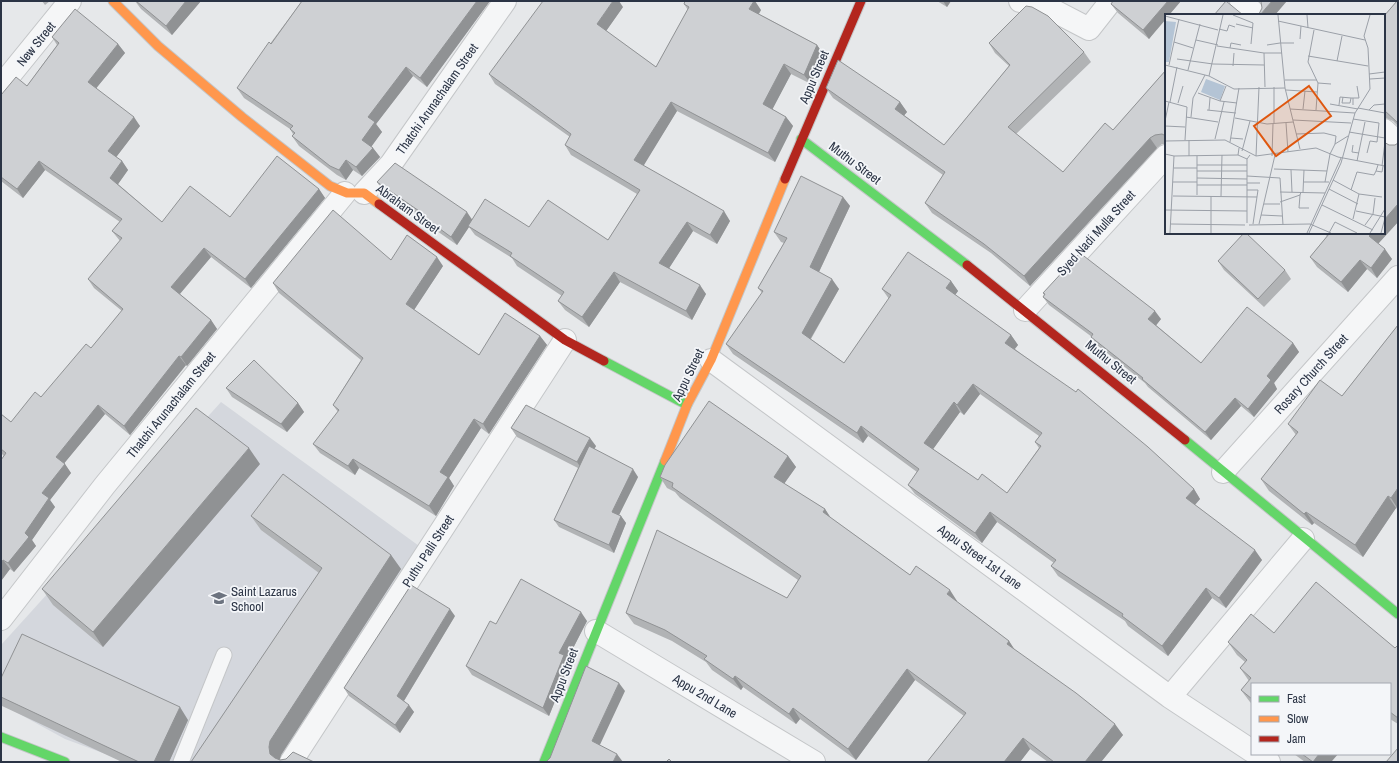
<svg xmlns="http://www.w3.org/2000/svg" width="1399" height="763" font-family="'Archivo Narrow',sans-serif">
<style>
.built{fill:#d4d7dd}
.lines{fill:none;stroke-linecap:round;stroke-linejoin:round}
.lane-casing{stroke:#c4c6c8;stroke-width:17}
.street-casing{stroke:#c4c6c8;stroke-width:24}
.fast-casing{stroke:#c4c6c8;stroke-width:11}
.slow-casing{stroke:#c4c6c8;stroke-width:11}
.jam-casing{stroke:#c4c6c8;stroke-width:11}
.lane{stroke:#f5f6f7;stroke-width:15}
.street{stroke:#f5f6f7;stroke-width:22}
.fast{stroke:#63d668;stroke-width:9}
.slow{stroke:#ff974d;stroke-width:9}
.jam{stroke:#b3261e;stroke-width:9}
.wall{fill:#b1b3b5;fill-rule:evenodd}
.shaded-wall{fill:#909294}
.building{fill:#ced0d3;stroke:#909294;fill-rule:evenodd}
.labels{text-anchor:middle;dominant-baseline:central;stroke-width:3.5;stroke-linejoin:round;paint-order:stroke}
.street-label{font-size:13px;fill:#2b3445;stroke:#f4f6f9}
.poi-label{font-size:13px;fill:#2b3445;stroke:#f4f6f9;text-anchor:start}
.inset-road{fill:none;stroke:#9ba0a8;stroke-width:1}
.view{fill:#df570f;fill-opacity:0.15;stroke:#df570f;stroke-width:2}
.inset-edge{fill:none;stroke:#2b3445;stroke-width:2}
</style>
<rect width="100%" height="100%" fill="#e6e8ea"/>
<path class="built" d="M221 402 426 551 287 762H127L65 739 1 704V645Z"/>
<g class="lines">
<defs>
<path id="lane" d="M181 762 224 655"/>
<path id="street" d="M1020 1 1043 5 1089 29 1111 1
M1241 1 1256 15
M1 86 70 1
M1384 130 1398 143
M364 193 391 164 505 1
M1025 310 1166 156
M711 360 1170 697 1252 751
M1223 472 1398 277
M1 619 105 485 345 193
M596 631 814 762
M1170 697 1303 539
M1256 754 1269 762
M291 762 565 340"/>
<path id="fast" d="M801 139 967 265
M604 361 687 405
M1185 440 1398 614
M1 737 65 762
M544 762 665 461"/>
<path id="slow" d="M113 1 158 46 242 117 330 186 347 193H364L379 204
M665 461 687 405 711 360 785 179"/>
<path id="jam" d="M785 179 861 1
M379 204 565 340 604 361
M967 265 1185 440"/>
</defs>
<use href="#lane" class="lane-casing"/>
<use href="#street" class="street-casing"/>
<use href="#fast" class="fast-casing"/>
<use href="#slow" class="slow-casing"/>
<use href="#jam" class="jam-casing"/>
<use href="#lane" class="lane"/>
<use href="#street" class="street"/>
<use href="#fast" class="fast"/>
<use href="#slow" class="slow"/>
<use href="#jam" class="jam"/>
</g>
<path class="wall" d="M42 1H50L45 5Z
M135 1H201L172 35 141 9Z
M302 1H490L427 87 413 76 376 124 382 132 371 146 373 148 380 157 362 176 353 170 346 180 337 175 299 146 292 136 293 134 290 129 244 98 237 88Z
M937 1H951L947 7Z
M1181 1 1169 15H1166L1149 39 1118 13 1111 4Z
M1398 1V126L1393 121 1386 118H1384V16Z
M684 4 761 10 759 14 817 45 824 55 811 84 791 74 772 109 786 117 793 126 775 162 677 111 643 165 730 221 717 244 693 231 669 268 706 294 692 320 620 282 589 327 565 310 558 301 562 296 517 266 512 258 475 235 469 227 457 245 427 224 423 218 383 191 377 182 472 219 608 240 637 194 571 155 565 145 570 137 495 84 489 74 623 7 606 31 656 67 688 10Z
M52 37 118 44 125 53 96 88 140 126 116 157 122 161 128 170 118 184 162 222 230 217 319 189 325 198 251 288 211 257 180 294 211 320 217 329 187 366 186 365 130 435 105 414 64 463 71 473 50 500 55 507 32 540 36 546 14 572 10 569 1 581 4 456 1 453V414L11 422 41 397 91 348 122 311 94 288 88 279 120 241 112 231 120 222 45 170 23 198 1 181V95L27 86 57 45Z
M989 43 1084 52 1091 62 1016 134 1063 172 1113 130 1166 70V144H1162L1157 148 1030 286 991 253 932 213 925 203 943 175 833 98 826 88 900 102 907 112 904 115 944 145 1009 66 995 53Z
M1398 143V222L1378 244 1392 259 1377 278 1367 269 1348 292 1317 267 1310 257 1327 236 1323 233H1384L1389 145H1395Z
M843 197 850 206 819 272 839 289 811 339 844 363 889 299 882 289 951 281 958 291 955 295 1011 335 1018 345 1015 349 1194 489 1200 499 1195 505 1262 560 1226 608 1212 598 1168 656 1128 626 1125 621 1058 576 1051 566 1054 563 997 522 982 543 915 494 908 485 917 472 868 436 863 443 733 354 726 344 762 293 758 288 784 243 781 242 774 232ZM980 394 1039 436 1035 442 1039 448 1007 493 978 480 933 449 960 412 964 415Z
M391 260 443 266 414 310 479 355 540 336 547 345 489 434 481 428 449 478 454 486 436 516 359 468 355 475 320 453 313 444 338 412 333 405 361 360 279 293 273 283Z
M1218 261 1285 270 1291 279 1264 307 1224 270Z
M1043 293 1161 319 1156 325 1201 363 1293 343 1299 352 1274 383 1277 389 1254 417 1241 406 1211 440 1148 387 1145 383 1097 345 1092 337 1049 305 1043 297 1044 295Z
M1398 325V509L1396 508 1363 557 1314 523 1312 525 1269 491 1261 479 1296 435 1288 424 1342 396Z
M226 388 298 403 304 412 287 432 232 397Z
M511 428 596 446 594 449 638 477 619 515 621 516 626 523 614 553 559 527 554 520 578 468 517 437Z
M788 456 796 467 784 484 825 509 831 518 910 575 957 601V602L1009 641 1015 650 1123 735 1101 762H1048L1030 749 1020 762H927L964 716 915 680 856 760 800 719 796 724 743 687 741 690 712 670 706 662 672 641 634 624 626 613 787 598 798 580 680 498 675 492 667 488 660 477Z
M260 464 103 647 53 605 42 589Z
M251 516 391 555 401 569 281 755 279 760 191 762 319 573 261 530Z
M455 616 404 701 414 712 400 733 349 696 344 688Z
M587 621 567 660 570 664 549 716 472 675 466 666 496 624Z
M1274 633 1395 648 1398 645V724L1390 719V684H1252V704L1250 702 1241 690 1249 681 1240 668 1245 662 1237 655 1228 642Z
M1 678 188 720 169 762H122L2 706 1 704Z
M1294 754H1338L1331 762H1305Z"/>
<path class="shaded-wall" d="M186 1H201L172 35 166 26Z
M477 1H490L427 87 420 78Z
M613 1H619L623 7 604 34 597 24Z
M754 1H755L761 10 756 18 749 9Z
M943 1H951L947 7Z
M1168 1H1181L1169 15H1166V19L1149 39 1143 30Z
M1272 1H1287L1275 15H1260Z
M118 44 125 53 94 91 88 82Z
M817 45 824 55 811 84 804 75Z
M784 64 791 74 770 114 763 104Z
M406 67 413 76 376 124 382 132 369 150 362 140 368 117Z
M671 102 677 111 641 170 634 160Z
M900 102 907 112 902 118 895 109Z
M134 117 140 126 114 160 108 151Z
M786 117 793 126 775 162 768 153Z
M1150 138 1157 148 1030 286 1024 276Z
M373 148 380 157 362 176 356 167Z
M346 160 353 170 346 180 339 170Z
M39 161 45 170 23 198 17 189Z
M122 161 128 170 116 187 110 178Z
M319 189 325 198 251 288 245 279Z
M843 197 850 206 817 276 810 267Z
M1398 204V222L1376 246 1369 236 1372 233H1384V220Z
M724 211 730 221 717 244 710 235Z
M467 212 473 221 468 226 469 227 457 245 451 237Z
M687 222 693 231 666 273 659 263Z
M204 248 211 257 178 296 171 287Z
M1385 249 1392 259 1377 278 1371 268Z
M437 257 443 266 412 313 406 304Z
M1360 260 1367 269 1348 292 1341 282Z
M614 272 620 282 589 327 582 317Z
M832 279 839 289 808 343 802 333Z
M951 281 958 291 953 298 946 288Z
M700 285 706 294 692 320 686 311Z
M1155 311 1161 319 1154 328 1148 319Z
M211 320 217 329 187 366 181 357Z
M1011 335 1018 345 1012 352 1005 343Z
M540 336 547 345 489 434 483 424Z
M1293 343 1299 352 1274 383 1277 389 1254 417 1248 409 1267 376Z
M179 356 186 365 130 435 124 426Z
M973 384 980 394 964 415 957 405Z
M1235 398 1241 406 1211 440 1205 432Z
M954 402 960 412 931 452 924 443Z
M298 403 304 412 287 432 281 424Z
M98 405 105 414 62 466 56 457Z
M474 419 481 428 449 478 454 486 436 516 429 506 440 472Z
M861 426 868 436 863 443 857 433Z
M590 438 596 446 583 471 577 462Z
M249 448 260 464 103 647 93 632Z
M788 456 796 467 781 488 774 477Z
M353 459 359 468 355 475 348 466Z
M65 464 71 473 50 500 55 507 32 540 36 546 14 572 8 563 25 533 42 493Z
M633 469 638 477 617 519 612 512Z
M1398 488V509L1391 498Z
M1194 489 1200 499 1192 508 1186 498Z
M1388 496 1396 508 1363 557 1355 545Z
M825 509 832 520 823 512Z
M990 512 997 522 982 543 975 533Z
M1306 512 1314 523 1312 525 1304 514Z
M621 516 626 523 614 553 609 545Z
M1255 550 1262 560 1226 608 1219 598Z
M391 555 401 569 281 755 279 762 270 754 269 747 270 741Z
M3 560 10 569 1 581V563Z
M1206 588 1212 598 1168 656 1162 646Z
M950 590 957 601 954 605 947 594Z
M450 609 455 616 402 704 397 696Z
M581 612 587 621 567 660 570 664 549 716 543 708 559 653Z
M1009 641 1016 652 1007 644Z
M907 669 915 680 856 760 848 749Z
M735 676 743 687 741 690 733 679Z
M619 683 625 691 598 749 592 741Z
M409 705 414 712 400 733 395 725Z
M180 707 188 720 169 762H154Z
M793 708 800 719 796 724 789 714Z
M1115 724 1123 735 1101 762H1085Z
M1023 738 1030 749 1020 762H1004Z
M617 754 623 762H613Z
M1319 754H1338L1331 762H1313Z"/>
<path class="building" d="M136 1H186L166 26Z
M302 1H477L420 78 406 67 368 117 375 122 362 140 373 148 356 167 346 160 339 170 330 166 292 136 295 133 290 129 293 126 237 88 269 42 271 44Z
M543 1H613L597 24 656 67 689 7 684 4 685 1H754L749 9 817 45 804 75 784 64 763 104 786 117 768 153 671 102 634 160 724 211 710 235 687 222 659 263 700 285 686 311 614 272 582 317 558 301 564 292 510 256 512 253 468 226 485 199 529 227 548 200 608 240 640 190 565 145 571 134 489 74Z
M1113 1H1168L1143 30 1111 4Z
M1226 1 1243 15H1214Z
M1261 1H1272L1260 15H1257L1259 14 1262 8 1261 2Z
M1397 1H1398V123L1384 110V16Z
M1026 6 1032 7 1048 16 1084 52 1008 127 1063 172 1105 123 1113 130 1166 70V136L1162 134 1155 135 1150 138 1024 276 984 244 925 203 945 172 826 88 838 60 900 102 895 109 944 145 1010 65 989 43Z
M75 9 118 44 88 82 134 117 108 151 122 161 110 178 162 222 190 186 230 217 277 156 319 189 245 279 204 248 171 287 211 320 181 357 179 356 124 426 98 405 56 457 65 464 42 493 49 498 25 533 29 537 8 563 3 560 1 563V460L6 453 1 449V414L11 422 35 392 41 397 86 344 91 348 123 309 88 279 122 238 112 231 122 219 39 161 17 189 1 177V95L16 77 27 86 59 43 52 37Z
M1384 142 1389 145H1395L1398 143V204L1384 220Z
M395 163 467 212 451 237 421 215 422 213 377 182Z
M801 176 843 197 810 267 832 279 802 333 844 363 891 295 882 289 908 252 951 281 946 288 1011 335 1005 343 1076 392 1078 389 1148 447 1194 489 1186 498 1255 550 1219 598 1206 588 1162 646 1122 616 1123 614 1051 566 1056 560 990 512 975 533 908 485 919 469 861 426 857 433 726 344 763 291 758 288 787 238 774 232ZM973 384 1042 433 1035 442 1041 446 1007 493 982 474 978 480 924 443 954 402 957 405Z
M333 210 391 260 407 235 437 257 406 304 479 355 505 313 540 336 483 424 474 419 440 472 448 477 429 506 353 459 348 466 313 444 339 410 333 405 363 358 273 283Z
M1244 233H1246L1285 270 1258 299 1218 261Z
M1328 233H1372L1369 236 1385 249 1371 268 1360 260 1341 282 1310 257 1329 234Z
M1080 253 1155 311 1148 319 1201 363 1247 307 1293 343 1267 376 1271 380 1248 409 1235 398 1205 432 1142 379 1143 378 1091 337 1093 334 1043 297 1045 294 1043 293Z
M1398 325V488L1391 498 1388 496 1355 545 1306 512 1304 514 1261 479 1298 432 1288 424 1320 380 1342 396Z
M254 360 298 403 281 424 226 388Z
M709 401 788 456 774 477 825 509 823 512 910 575 916 566 950 590 947 594 1009 641 1007 644 1076 693 1115 724 1085 762H1054L1023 738 1004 762H927L966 713 907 669 848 749 793 708 789 714 735 676 733 679 704 659 707 656 665 630 626 613 657 530 787 598 801 576 672 487 673 483 660 477 665 465Z
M526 405 590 438 577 462 511 428Z
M196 408 249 448 93 632 42 589Z
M589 446 633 469 612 512 621 516 609 545 554 520Z
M283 474 391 555 270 741 269 747 270 754 275 758 280 760 286 759 293 752 314 762H191L322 568 251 516Z
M521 579 581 612 559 653 564 655 543 708 466 666 490 621 496 624Z
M1316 582 1395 648 1398 645V718L1390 712V684H1252V699L1241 690 1251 678 1240 668 1247 660 1228 642 1251 614 1274 633Z
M411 585 450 609 397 696 409 705 395 725 344 688Z
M22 634 180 707 154 762H139L1 697V678Z
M586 666 619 683 592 741 617 754 613 762H546L550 758Z
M1398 748V762H1386Z
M1302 754H1319L1313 762Z
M669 759 672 762H666Z"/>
<defs>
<symbol id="school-bare" viewBox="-9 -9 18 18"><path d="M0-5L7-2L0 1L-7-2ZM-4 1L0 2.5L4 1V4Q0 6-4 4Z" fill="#6c737f" stroke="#f4f6f9" stroke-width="2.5" paint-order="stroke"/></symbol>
</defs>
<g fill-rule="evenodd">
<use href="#school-bare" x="208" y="587" width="22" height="22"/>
</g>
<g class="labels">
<g class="street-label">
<text transform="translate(36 44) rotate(-51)">New Street</text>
<text transform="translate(814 77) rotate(-67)">Appu Street</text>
<text transform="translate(437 99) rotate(-55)">Thatchi Arunachalam Street</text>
<text transform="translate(855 163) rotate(37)">Muthu Street</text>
<text transform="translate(408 209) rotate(36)">Abraham Street</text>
<text transform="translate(1096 233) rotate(-48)">Syed Nadi Mulla Street</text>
<text transform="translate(1111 362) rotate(39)">Muthu Street</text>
<text transform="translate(1311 374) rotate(-48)">Rosary Church Street</text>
<text transform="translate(688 375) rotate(-64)">Appu Street</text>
<text transform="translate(171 405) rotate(-51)">Thatchi Arunachalam Street</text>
<text transform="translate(428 551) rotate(-57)">Puthu Palli Street</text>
<text transform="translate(980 557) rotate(36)">Appu Street 1st Lane</text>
<text transform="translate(564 675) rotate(-69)">Appu Street</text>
<text transform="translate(705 696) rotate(31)">Appu 2nd Lane</text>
</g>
<g class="poi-label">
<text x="231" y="591">Saint Lazarus<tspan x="231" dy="15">School</tspan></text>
</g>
</g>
<g transform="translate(1165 14)">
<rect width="220" height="220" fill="#e6e8ea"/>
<path d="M0 7 11 8 4 48H0ZM41 65 60 72 55 86 36 78Z" fill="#b4c4d5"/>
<path class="inset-road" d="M68 1 88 9 86 30M113 1 120 74 135 135M142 1 143 14M0 2 53 16M113 7 200 26M71 10 88 14M54 15 62 17 64 11 70 13M149 16 143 48 153 69 151 96M135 25 136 12M31 26 53 31M9 28 28 34M115 29H129M102 31 115 29M52 32 99 39H117M65 34 66 29 76 31M99 39 100 73M143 42 203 52M12 45 48 50 99 51M172 47 177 22M0 51 44 62 69 75 120 74M4 51 14 5M68 52 69 39M23 56 35 10M204 60 220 58M44 62 58 1M205 65 220 64M120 66H152M153 69 166 70M109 73V109M121 76 152 78M33 79 55 87 72 89M178 83 177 89H185L186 84H188M0 87 22 93 20 126M55 87 61 72M5 88 12 53M13 89 18 72M165 90 193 95M174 91 175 83 186 84M188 91V84H194L192 72M193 94 220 99M125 95 190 99M138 95 140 77M42 96 71 99M44 96 45 84M204 96 209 91 220 90M21 103 53 108M26 103 28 84 40 61M70 104 102 110 128 108M188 105 214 109 212 128 205 127 202 139M128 106 186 109M0 107 4 88M121 109 123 138M0 112 20 113M184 118 220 124M131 120 159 119 171 122 170 130M66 124 78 125M50 125 59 88M24 126V142M0 127 60 126 91 142 151 134 173 143 220 152M65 128 74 74M188 131 187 138 194 139M74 134 73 141 82 145M77 137 85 107M0 140 9 142 73 141M32 142V181M91 142 94 73M107 142 108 110M192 147 200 108M32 151H82M213 151 211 157 217 158 218 152M217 152 220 128M9 154H32M109 155 162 157M126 156 127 178M32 157H82M82 162 115 164 118 211M32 164 82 165M168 166 194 180 217 183M8 168H32M139 168H164M160 168 165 140 170 130 183 122M82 169H95M32 171H82M164 175 193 190M82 176H93L88 210M186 176 192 158 209 161 211 157M115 178 160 179M138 178 139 156M135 181 134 194H144M8 182 92 183M56 182 57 141M115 188 135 181 136 178M99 190H115M157 191 208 216M0 196 82 197M191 197 220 203M96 201 117 202M188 205 194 180M82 209V145L85 141M6 210 80 211M94 210 110 141M84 211 145 210 166 219M200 211 208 200 210 184M5 219 9 142M46 219V182M142 219 176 144M144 219 176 149 190 99 205 75 203 34 199 22 205 1M164 219 170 208 192 219M205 219 220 195M216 219 220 204"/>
<path class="view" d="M144 72 166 102 111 142 89 112Z"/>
<rect width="220" height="220" class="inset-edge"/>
</g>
<rect width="1399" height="763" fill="none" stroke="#2b3445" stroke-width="4"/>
<rect x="1251" y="683" width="140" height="72" fill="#f4f6f9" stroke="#a4a8b1"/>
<rect x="1259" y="696" width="20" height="6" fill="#63d668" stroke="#a4a8b1"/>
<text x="1287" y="703" font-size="12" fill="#2b3445">Fast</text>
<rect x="1259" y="716" width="20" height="6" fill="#ff974d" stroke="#a4a8b1"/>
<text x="1287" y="723" font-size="12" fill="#2b3445">Slow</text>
<rect x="1259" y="736" width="20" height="6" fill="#b3261e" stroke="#a4a8b1"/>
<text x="1287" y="743" font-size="12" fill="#2b3445">Jam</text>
</svg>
